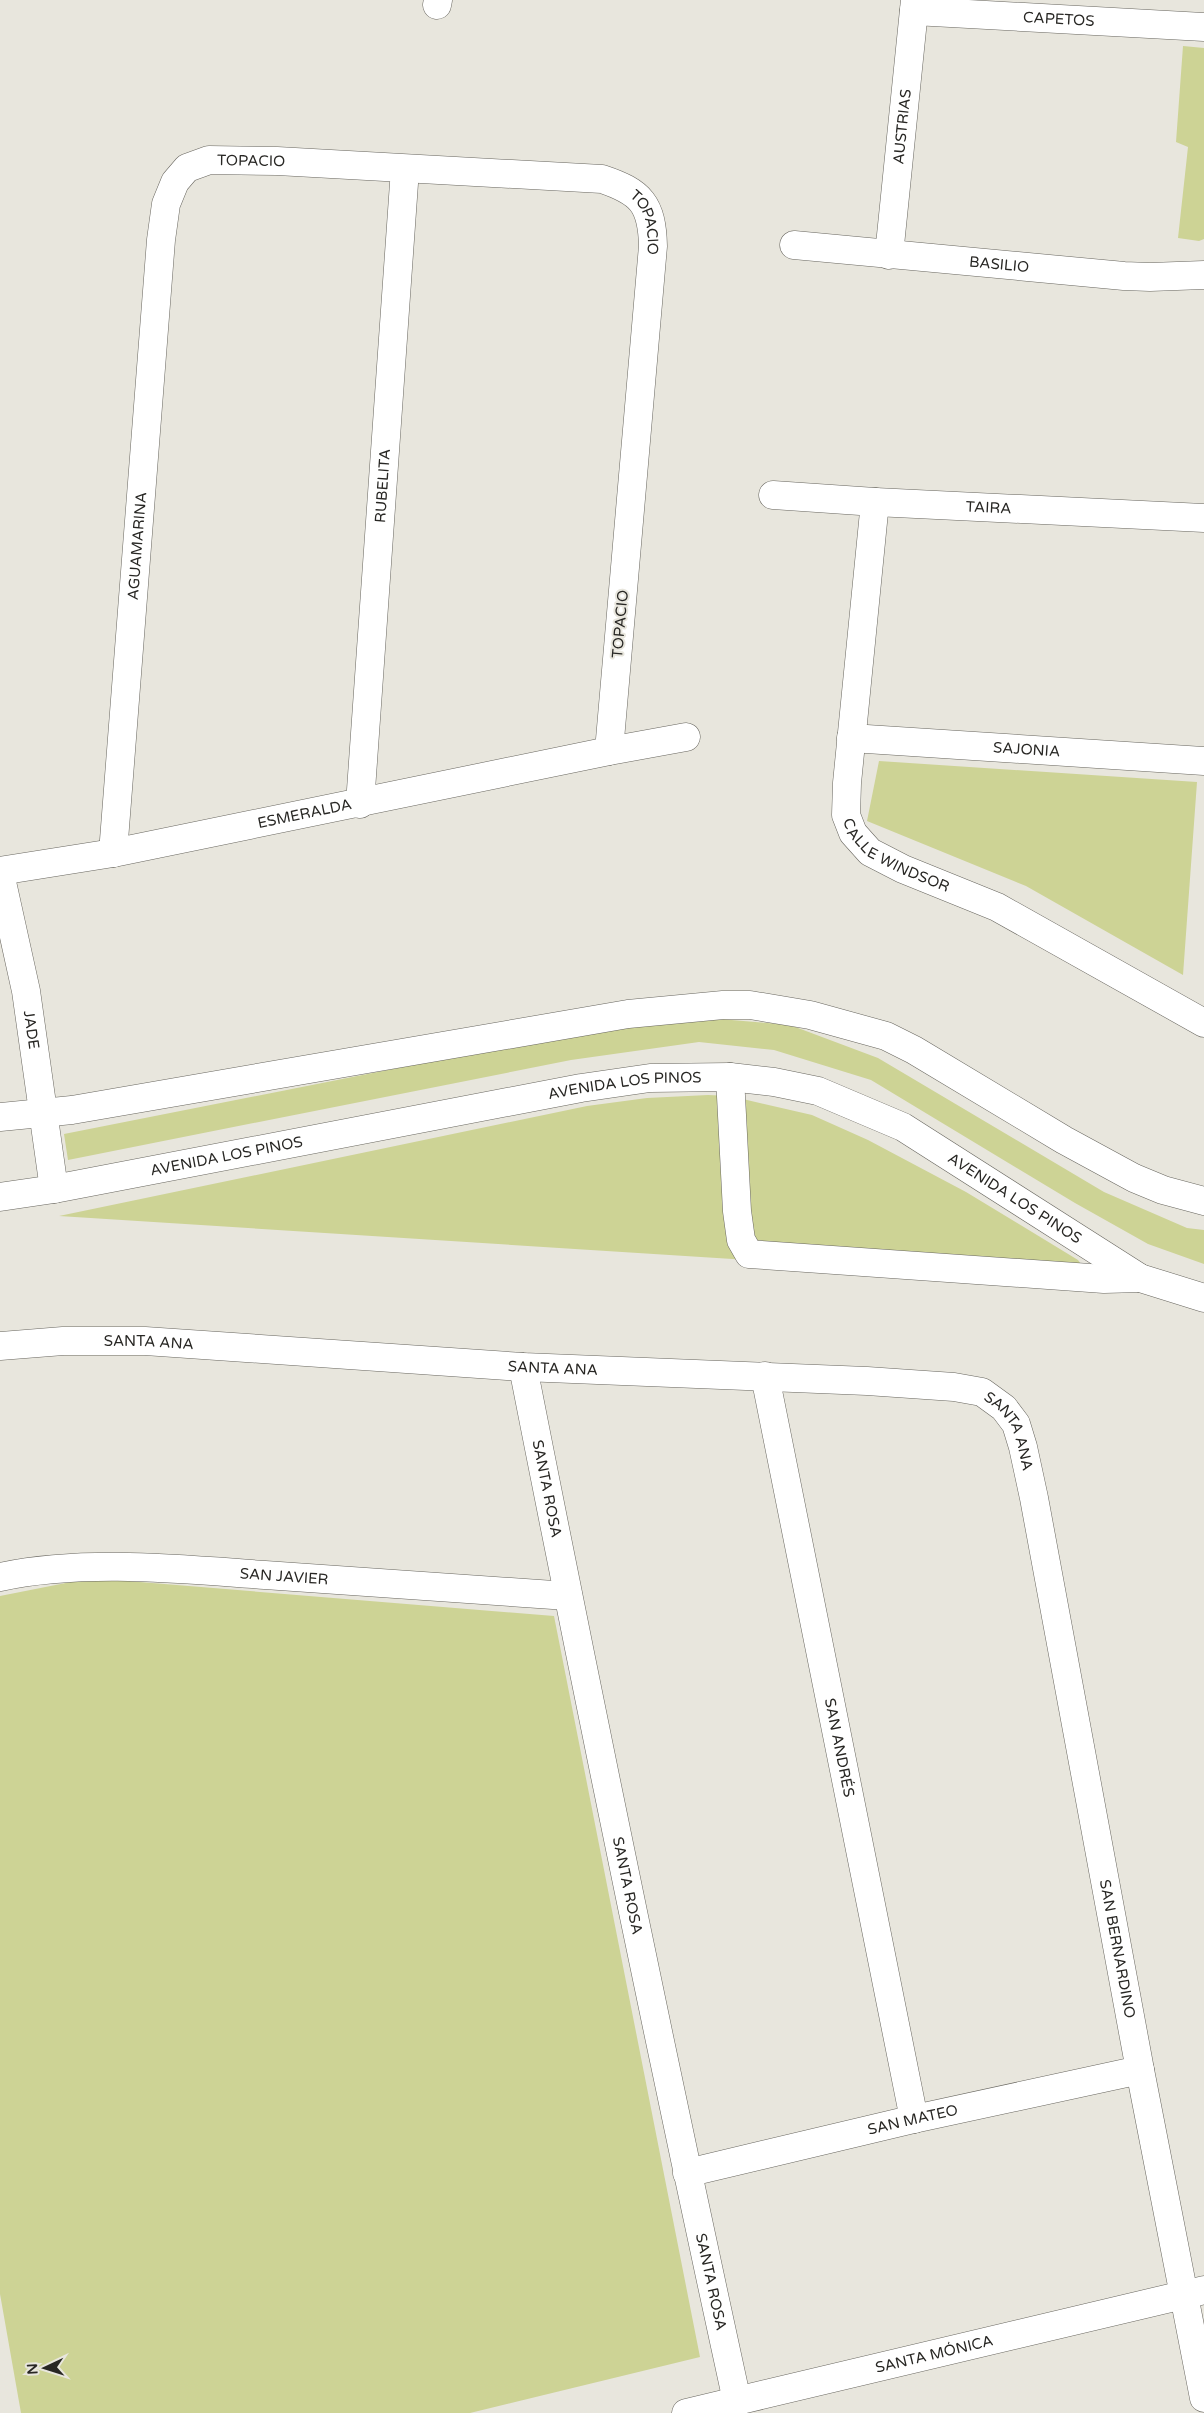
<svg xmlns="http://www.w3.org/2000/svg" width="1204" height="2413" font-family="'Varela Round',sans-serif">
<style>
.green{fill:#cdd395}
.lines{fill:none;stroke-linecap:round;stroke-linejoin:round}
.minor-casing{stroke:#68665f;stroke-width:29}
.minor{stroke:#fff;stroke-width:28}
.labels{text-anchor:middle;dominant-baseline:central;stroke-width:4;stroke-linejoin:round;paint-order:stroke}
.street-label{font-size:15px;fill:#282724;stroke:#e8e6dd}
</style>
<rect width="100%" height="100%" fill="#e8e6dd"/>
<path class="green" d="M1183 46 1204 48V239L1199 241 1178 238 1188 147 1176 142Z
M879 761 1197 782 1183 975 1026 886 867 821Z
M708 1018 790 1025 878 1058 1104 1192 1187 1228 1204 1230V1264L1148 1244 1075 1203 871 1080 774 1050 699 1042 571 1060 68 1160 64 1134 575 1033Z
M708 1095 730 1096 812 1115 868 1140 966 1192 1078 1260 1094 1282 59 1216 587 1106 647 1098Z
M91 1578 554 1616 700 2357 470 2413H21L0 2294V1596Z"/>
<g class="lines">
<defs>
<g id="minor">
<path d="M437 5 438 0"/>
<path id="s1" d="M914 11 1204 27"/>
<path id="s2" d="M794 245 1124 276 1150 277 1204 275"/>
<path id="s3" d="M889 255 915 0"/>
<path id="s4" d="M773 495 875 502 1204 518"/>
<path id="s5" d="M875 502 847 783 846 815 853 833 870 852 903 869 997 907 1204 1023"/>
<path id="s6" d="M851 738 1204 761"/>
<path id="s7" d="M360 804 405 169"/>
<path id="s8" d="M113 853 161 240 166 204 175 182 187 168 209 160 277 161 602 179C641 192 652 204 653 246L609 751"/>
<path id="s9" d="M0 871 113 853 609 751 686 737"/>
<path id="s10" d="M0 873 26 991 54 1189"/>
<path d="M730 1077 737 1211 741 1240 749 1254 1104 1279 1140 1278"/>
<path d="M0 1117 72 1110 628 1014 723 1005H750L810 1015 886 1036 914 1050 1064 1140 1134 1178 1163 1190 1204 1201"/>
<path id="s11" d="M0 1197 54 1189 581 1088 650 1078 730 1077 774 1082 818 1091 903 1127 1140 1278 1204 1298"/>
<path id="s12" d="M0 1346 63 1341H145L523 1367 867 1381 954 1387 982 1392 1004 1408 1016 1424 1023 1447 1034 1498 1140 2070 1204 2398"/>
<path id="s13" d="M523 1367C591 1713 662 2057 737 2401"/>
<path id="s14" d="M765 1376 914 2119"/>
<path id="s15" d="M0 1577C84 1559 180 1569 265 1575 366 1582 467 1589 568 1596"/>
<path id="s16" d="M687 2173 914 2119 1140 2070"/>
<path id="s17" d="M686 2413 1204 2290"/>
</g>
</defs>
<use href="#minor" class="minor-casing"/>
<use href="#minor" class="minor"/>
</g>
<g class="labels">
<g class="street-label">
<text stroke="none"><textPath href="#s1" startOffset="145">CAPETOS</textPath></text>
<text stroke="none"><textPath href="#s3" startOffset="129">AUSTRIAS</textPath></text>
<text stroke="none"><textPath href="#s8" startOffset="759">TOPACIO</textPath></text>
<text stroke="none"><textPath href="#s8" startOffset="1178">TOPACIO</textPath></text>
<text stroke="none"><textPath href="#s2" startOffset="206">BASILIO</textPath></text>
<text stroke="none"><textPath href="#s7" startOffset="319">RUBELITA</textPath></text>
<text stroke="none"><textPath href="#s4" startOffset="216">TAIRA</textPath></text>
<text stroke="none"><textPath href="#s8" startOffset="308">AGUAMARINA</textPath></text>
<text transform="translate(620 624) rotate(-85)">TOPACIO</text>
<text stroke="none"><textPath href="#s6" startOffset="176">SAJONIA</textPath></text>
<text stroke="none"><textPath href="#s9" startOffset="310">ESMERALDA</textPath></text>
<text stroke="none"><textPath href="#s5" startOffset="382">CALLE WINDSOR</textPath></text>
<text stroke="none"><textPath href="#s10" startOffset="160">JADE</textPath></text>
<text stroke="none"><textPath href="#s11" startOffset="635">AVENIDA LOS PINOS</textPath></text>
<text stroke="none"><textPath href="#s11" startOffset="230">AVENIDA LOS PINOS</textPath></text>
<text stroke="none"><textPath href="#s11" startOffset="1055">AVENIDA LOS PINOS</textPath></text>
<text stroke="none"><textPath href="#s12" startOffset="149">SANTA ANA</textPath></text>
<text stroke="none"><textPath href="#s12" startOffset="554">SANTA ANA</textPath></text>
<text stroke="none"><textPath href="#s12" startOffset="1034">SANTA ANA</textPath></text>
<text stroke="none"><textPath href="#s13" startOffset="124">SANTA ROSA</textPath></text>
<text stroke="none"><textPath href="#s15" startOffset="285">SAN JAVIER</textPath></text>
<text stroke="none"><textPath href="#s14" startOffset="379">SAN ANDRÉS</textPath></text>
<text stroke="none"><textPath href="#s13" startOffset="529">SANTA ROSA</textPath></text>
<text stroke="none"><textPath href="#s12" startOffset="1566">SAN BERNARDINO</textPath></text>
<text stroke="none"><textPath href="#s16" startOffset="232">SAN MATEO</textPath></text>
<text stroke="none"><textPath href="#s13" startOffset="934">SANTA ROSA</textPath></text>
<text stroke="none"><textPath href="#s17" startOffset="255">SANTA MÓNICA</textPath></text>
</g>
</g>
<g transform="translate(45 2368) rotate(266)" stroke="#e8e6dd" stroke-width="4" paint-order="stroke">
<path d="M0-4L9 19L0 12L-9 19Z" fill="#282724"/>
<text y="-8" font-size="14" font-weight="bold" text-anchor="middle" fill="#282724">N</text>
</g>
</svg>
